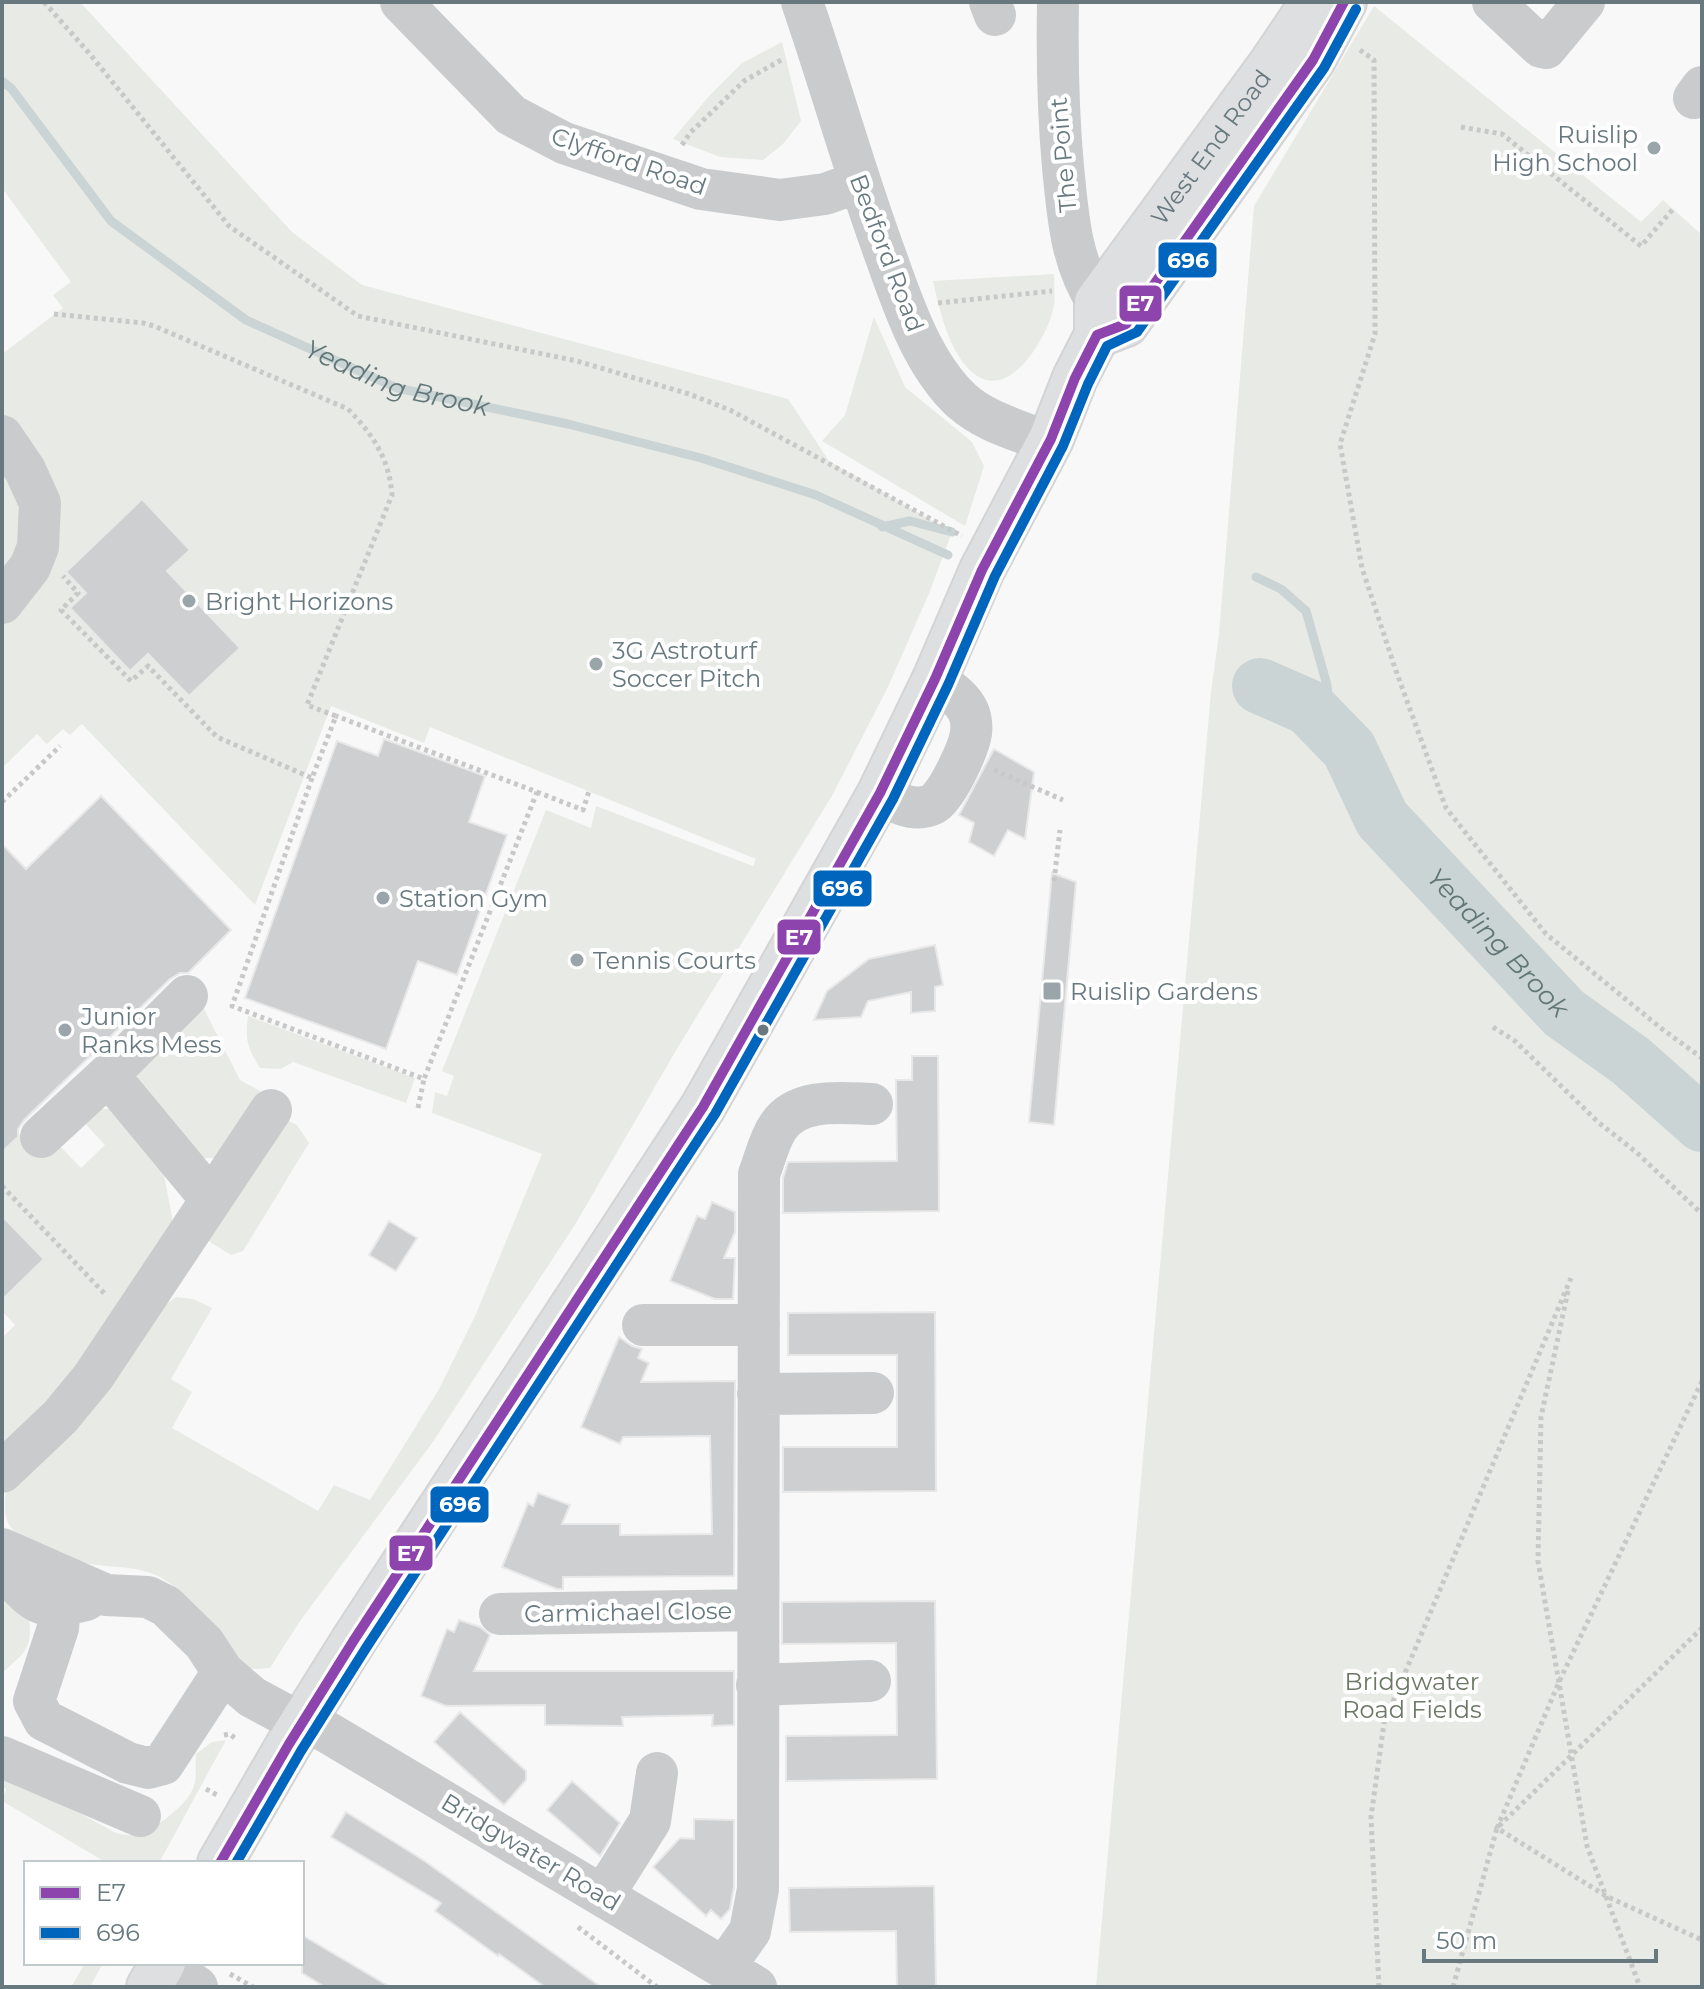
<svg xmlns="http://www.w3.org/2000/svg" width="1704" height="1989" font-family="Montserrat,sans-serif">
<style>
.green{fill:#e8eae6;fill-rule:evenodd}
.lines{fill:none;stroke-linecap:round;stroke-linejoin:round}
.stream{stroke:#cad4d4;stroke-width:9}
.river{stroke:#cad4d4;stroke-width:56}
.building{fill:#cecfd0;stroke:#e8e8e8;stroke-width:2}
.major-casing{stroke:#d4d4d5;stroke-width:48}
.path{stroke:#c8c8c9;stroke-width:5;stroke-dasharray:4 4;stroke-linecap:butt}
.minor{stroke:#c9cbcc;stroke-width:42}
.major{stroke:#dedfe0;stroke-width:44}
.bus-1-casing{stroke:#fff;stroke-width:16}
.bus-2-casing{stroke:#fff;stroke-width:16}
.bus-1{stroke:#8e44ad;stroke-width:10}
.bus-2{stroke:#0065bd;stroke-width:10}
.poi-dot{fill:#9aa5a9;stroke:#fff;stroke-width:3}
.bus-dot{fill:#67797f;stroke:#fff;stroke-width:3}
.labels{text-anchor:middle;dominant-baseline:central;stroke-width:8;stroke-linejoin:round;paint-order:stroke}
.poi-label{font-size:24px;fill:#67797f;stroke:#fff;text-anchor:start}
.street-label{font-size:24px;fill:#67797f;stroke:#fff}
.park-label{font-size:24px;fill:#6c7866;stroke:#fff}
.water-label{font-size:26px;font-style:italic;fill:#627678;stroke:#fff}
.line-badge{stroke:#fff;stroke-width:3}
.badge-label{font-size:22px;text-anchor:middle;font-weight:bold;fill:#fff}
</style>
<rect width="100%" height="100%" fill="#f8f8f8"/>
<path class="green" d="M2 2H80L292 232 362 285 788 399 829 461 952 532 930 591 888 687 833 794 678 1047 576 1223 430 1446 300 1621 270 1668 252 1669 240 1664C218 1637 191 1594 160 1577 135 1564 108 1569 81 1562 70 1559 58 1553 47 1548 16 1535 0 1530 6 1492L152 1314 176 1297 193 1299 212 1308 171 1379 192 1392 172 1428 318 1511 334 1485 370 1500 439 1389 476 1314 542 1154 432 1113 435 1092 447 1096 454 1076 442 1071 546 810 591 828 596 806 753 866 756 859 430 727 424 743 331 706 255 905 82 724 70 735 63 729 47 744 37 734 2 768V354L63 308 53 295 71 282 2 188ZM143 499 189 549 167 571 148 654 129 671 71 608 86 593 66 572Z
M1374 6 1641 222 1663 200 1702 235V1987H1096L1211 692 1219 634 1254 206Z
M782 42 801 121 783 144 763 160 720 157 673 139 709 96 742 63Z
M1054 274C1054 284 1055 295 1054 305 1050 332 1016 392 983 379 951 365 940 311 933 281Z
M874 317 905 387 972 442 984 466 965 526 822 441 845 415Z
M202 1005 240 1080 260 1091 218 1158H203L135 1082 138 1071Z
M248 1016 415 1078 406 1103 293 1062 281 1069 260 1068C247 1047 245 1040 248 1016Z
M97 1109H110L163 1170 173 1222 73 1374 2 1446V1338L15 1325 2 1311V1300L43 1259 2 1216V1152L24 1131 57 1143 81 1168 105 1145 82 1120Z
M286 1120 297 1125 309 1143 243 1251 231 1255 202 1237Z
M2 1596 29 1617C33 1650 24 1653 2 1673Z
M226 1740 159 1863H107L2 1801 6 1789 2 1786V1771L116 1833C122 1834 129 1836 135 1835 154 1830 187 1806 194 1786 197 1776 195 1765 196 1754L212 1742Z
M85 1963H103L90 1987H71Z"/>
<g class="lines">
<g class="stream">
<path id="s1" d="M2 81 11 88 111 221 246 320 397 388 568 424 701 458 816 495 948 555"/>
<path d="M882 527 910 521 952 532"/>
<path d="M1256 577 1281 589 1306 611 1327 685 1331 730"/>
</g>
<path class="river" id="s2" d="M1260 686 1308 707 1349 749 1382 819 1564 1013 1631 1061 1702 1124"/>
</g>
<path class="building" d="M142 499 190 550 167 571 240 648 189 696 148 654 130 671 70 608 86 593 66 572Z
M384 739 485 776 469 822 507 835 457 975 418 961 386 1049 245 998 337 741 378 756Z
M994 749 1034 772 1025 839 1008 830 994 856 969 842 974 823 959 815Z
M101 796 231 930 188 973H180L170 979 25 1119 18 1129V1137L2 1152V844L26 869Z
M1052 873 1076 882 1054 1125 1029 1122Z
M935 945 943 985 935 987V1011L911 1013V992L868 1001 861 1017 814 1020 827 991 869 959Z
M912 1056H938L939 1211 783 1213V1178L788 1162 897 1161 896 1080H912Z
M712 1202 735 1212V1232L724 1258H735L733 1299H715L670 1281 697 1216 705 1219Z
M2 1216 44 1259 2 1300Z
M389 1221 417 1238 396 1271 369 1255Z
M935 1312 936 1491 783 1492V1447H897V1355H788V1313Z
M619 1337 632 1346 642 1349 638 1358 649 1363 641 1382 735 1381 734 1576 563 1577V1589H557L502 1567 528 1503 533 1506 538 1493 570 1505 562 1524H620V1535L712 1534 710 1436 623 1437 620 1444 581 1427Z
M935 1601 937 1779 786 1781V1736L897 1735 896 1643 782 1644V1602Z
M459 1620 480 1627 490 1635 474 1671H734V1725L712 1726 713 1715 622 1717 623 1726 545 1725V1705L446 1706 421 1696 447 1629 454 1632Z
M460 1712 526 1771V1780L504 1805 434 1742Z
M572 1781 620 1823 600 1856 547 1810Z
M346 1812 423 1860 601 1987H545L499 1954 498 1956 435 1911 441 1903 331 1837Z
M694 1819 734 1820V1887L730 1909 721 1919 711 1910 706 1916 653 1867 680 1838 694 1839Z
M934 1886 936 1987H897L896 1931 790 1932 789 1888Z
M302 1935 390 1987H325L302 1973Z"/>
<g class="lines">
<defs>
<g id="major">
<path d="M1097 335 1126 324 1313 60 1344 2"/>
<path id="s3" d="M220 1863 289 1744 354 1640 703 1107 880 793 935 679 982 570 1051 439 1075 378 1097 335V302L1272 63 1313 2"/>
<path d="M149 1987 163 1963"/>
</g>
</defs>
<use href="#major" class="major-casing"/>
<path class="path" d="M44 2 89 53 229 226 358 316 577 361 689 394 730 410 962 536
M1360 50 1374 60 1375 334 1340 444 1362 568 1395 668 1446 808 1546 934 1662 1029 1702 1058
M1461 127 1502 134 1641 246 1673 209
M682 145 690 133 744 81 783 59
M938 303 1052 291
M54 314 143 323 154 326 348 409C373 435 389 458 392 495L307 705 336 716 312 778 217 737 148 666 131 681 61 610 78 593 63 576
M994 770 1063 800
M312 778 232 1006 424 1079 537 792 336 716
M537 792 583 810 589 791
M2 802 60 746
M1054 881 1060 830
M1493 1027 1515 1041 1598 1122 1636 1152 1702 1214
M418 1108 424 1079
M2 1186 105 1294
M1568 1291 1541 1417 1538 1561 1587 1846 1640 1987
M1702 1381 1559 1682 1497 1828 1606 1896 1702 1940
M224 1735 230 1734 237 1740
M206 1789 219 1796
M578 1927 657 1987
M230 1974 253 1987
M1379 1987 1371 1817 1384 1723 1571 1278
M1453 1987 1497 1828 1702 1628"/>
<path class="minor" d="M401 2 511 115 564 143 701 189 780 200 825 194 859 182
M802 2C831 86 855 173 886 257 903 305 923 365 962 401 987 423 1019 430 1049 443
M990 2 995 15
M1058 2C1057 58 1058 112 1063 167 1068 215 1070 260 1097 302
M1493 2 1541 47 1546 48 1584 2
M1694 98 1702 87
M2 436 25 470 40 503 38 547 30 567 2 603
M880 793C895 803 915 813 933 804 946 798 969 748 971 733 972 726 971 716 967 709 960 696 946 688 935 679
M187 996 108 1075 210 1198
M41 1137 108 1075
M643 1325H759
M758 1394 873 1393
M2 1472 60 1417 93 1377 271 1110
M2 1549 106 1595 148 1597 166 1606 204 1643 223 1672 252 1697 302 1724
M2 1569C38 1603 34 1612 86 1600
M60 1606 58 1628 34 1701 44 1720 128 1763 148 1768 163 1764 223 1672
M500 1614 757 1610
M757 1685 870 1681
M305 1719 756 1987
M2 1757 140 1816
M604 1894 650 1821 657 1773
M163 1964 197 1987
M724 1968 750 1931 758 1889 759 1174C765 1159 769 1140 778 1127 797 1097 842 1103 872 1104"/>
<use href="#major" class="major"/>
<defs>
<path id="bus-1" d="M220 1863 289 1744 354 1640 703 1107 880 793 935 679 982 570 1051 439 1075 378 1097 335 1126 324 1313 60 1344 2"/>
<path id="bus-2" d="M236 1863 301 1751 366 1648 715 1114 893 799 948 685 995 576 1063 446 1088 384 1107 346 1137 332 1324 68 1356 9"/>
</defs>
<use href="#bus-1" class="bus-1-casing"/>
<use href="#bus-2" class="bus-2-casing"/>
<use href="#bus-1" class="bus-1"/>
<use href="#bus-2" class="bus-2"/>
</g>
<g class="poi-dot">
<circle cx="1654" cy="148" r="8"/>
<circle cx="189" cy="601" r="8"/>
<circle cx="596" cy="664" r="8"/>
<circle cx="383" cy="898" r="8"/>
<circle cx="577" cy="960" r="8"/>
<rect x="1042" y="981" width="20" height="20" rx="4"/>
<circle cx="65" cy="1030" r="8"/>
</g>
<circle class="bus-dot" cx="763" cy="1030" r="7"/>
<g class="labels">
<g class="poi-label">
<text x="1638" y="134" text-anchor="end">Ruislip<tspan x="1638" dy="28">High School</tspan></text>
<text x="205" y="601">Bright Horizons</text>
<text x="612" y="650">3G Astroturf<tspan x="612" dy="28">Soccer Pitch</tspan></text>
<text x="399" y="898">Station Gym</text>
<text x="593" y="960">Tennis Courts</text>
<text x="1070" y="991">Ruislip Gardens</text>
<text x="81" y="1016">Junior<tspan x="81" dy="28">Ranks Mess</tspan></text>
</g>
<g class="street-label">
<text stroke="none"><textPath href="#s3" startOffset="1990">West End Road</textPath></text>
<text transform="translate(1063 155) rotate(-95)">The Point</text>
<text transform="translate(629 161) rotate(19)">Clyfford Road</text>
<text transform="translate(887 253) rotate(69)">Bedford Road</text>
<text transform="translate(628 1612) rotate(-1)">Carmichael Close</text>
<text transform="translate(531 1852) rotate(31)">Bridgwater Road</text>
</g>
<g class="park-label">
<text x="1412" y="1681">Bridgwater<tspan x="1412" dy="28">Road Fields</tspan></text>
</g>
<g class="water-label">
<text stroke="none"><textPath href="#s1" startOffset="508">Yeading Brook</textPath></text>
<text stroke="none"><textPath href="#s2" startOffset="358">Yeading Brook</textPath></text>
</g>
</g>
<g class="line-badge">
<rect x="1157" y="241" width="61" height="38" rx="8" fill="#0065bd"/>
<rect x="1118" y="284" width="45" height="39" rx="8" fill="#8e44ad"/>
<rect x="812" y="869" width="61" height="39" rx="8" fill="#0065bd"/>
<rect x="776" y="918" width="46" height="38" rx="8" fill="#8e44ad"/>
<rect x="429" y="1485" width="61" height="39" rx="8" fill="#0065bd"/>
<rect x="388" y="1534" width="46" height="38" rx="8" fill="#8e44ad"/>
</g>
<g class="badge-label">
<text x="1188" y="268">696</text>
<text x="1140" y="311">E7</text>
<text x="842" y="896">696</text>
<text x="799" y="945">E7</text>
<text x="460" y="1512">696</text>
<text x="411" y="1561">E7</text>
</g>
<rect width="1704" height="1989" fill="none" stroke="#67797f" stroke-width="8"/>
<rect x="24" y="1861" width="280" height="104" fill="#ffffff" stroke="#c2c9cc" stroke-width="2"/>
<rect x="40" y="1887" width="40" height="12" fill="#8e44ad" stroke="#c2c9cc" stroke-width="2"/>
<text x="96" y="1901" font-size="24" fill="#67797f">E7</text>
<rect x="40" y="1927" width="40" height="12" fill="#0065bd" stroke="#c2c9cc" stroke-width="2"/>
<text x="96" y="1941" font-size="24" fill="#67797f">696</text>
<path d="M1424 1949v12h232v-12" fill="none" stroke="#67797f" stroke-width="4"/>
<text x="1436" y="1949" font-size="24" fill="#67797f" stroke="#ffffff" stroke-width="6" paint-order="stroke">50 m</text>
</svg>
